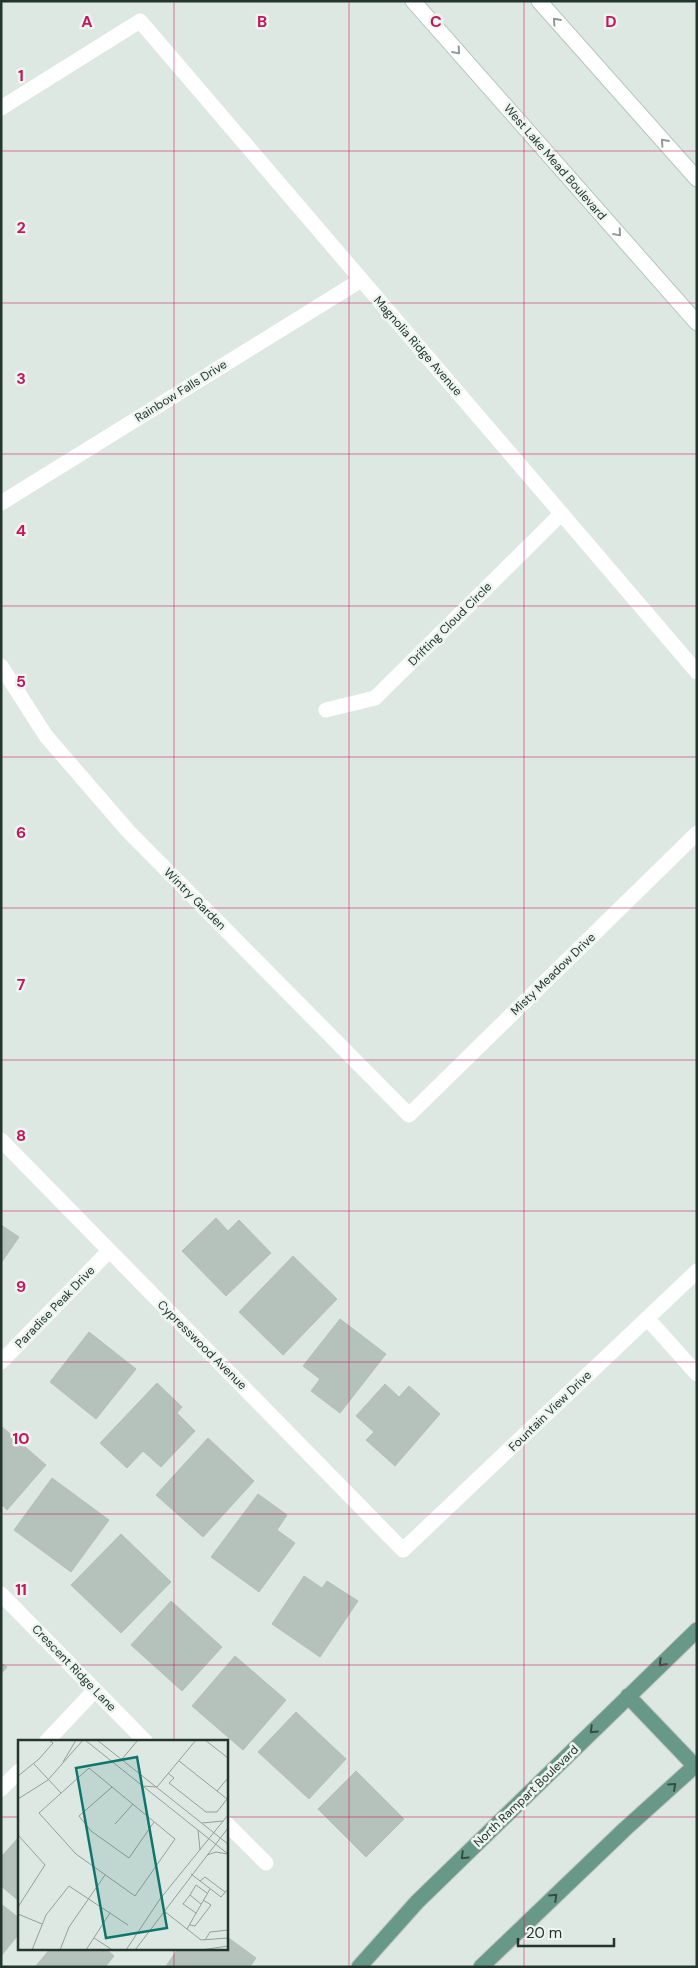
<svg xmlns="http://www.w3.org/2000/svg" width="698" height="1968" font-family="'DM Sans',sans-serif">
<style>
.building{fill:#b4c2bb;stroke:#b2c0b9}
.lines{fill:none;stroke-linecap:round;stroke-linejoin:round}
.secondary-casing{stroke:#b3c6bd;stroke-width:17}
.primary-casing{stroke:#bdc2c0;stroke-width:17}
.minor{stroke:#fff;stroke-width:15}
.secondary{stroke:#fff;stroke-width:15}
.primary{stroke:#689887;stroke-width:15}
.oneway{stroke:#909a96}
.oneway2{stroke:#344e44}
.grid{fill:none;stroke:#c2185b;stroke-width:1;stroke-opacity:0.55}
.labels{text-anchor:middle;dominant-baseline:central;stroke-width:5;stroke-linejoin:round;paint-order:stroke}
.street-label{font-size:12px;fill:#22352e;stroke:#eef5f1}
.inset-road{fill:none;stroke:#93a09a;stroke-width:1}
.view{fill:#0f766e;fill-opacity:0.15;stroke:#0f766e;stroke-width:2.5}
.inset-edge{fill:none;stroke:#22352e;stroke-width:2.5}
.grid-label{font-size:16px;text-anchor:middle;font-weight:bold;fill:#c2185b;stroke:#eef5f1;stroke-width:5;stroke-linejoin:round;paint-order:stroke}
</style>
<rect width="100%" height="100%" fill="#dee8e2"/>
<path class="building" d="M216 1218 228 1231 239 1220 271 1253 226 1296 182 1251Z
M1 1225 19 1237 1 1263Z
M293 1256 337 1299 283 1355 239 1312Z
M340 1319 386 1354 340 1413 311 1391 320 1379 303 1366Z
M89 1332 136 1369 96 1419 50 1382Z
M157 1383 182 1407 177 1413 195 1431 161 1467 143 1451 127 1468 100 1443Z
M385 1384 399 1397 409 1386 440 1414 395 1466 366 1440 374 1432 356 1416Z
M1 1426 46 1465 7 1510 1 1504Z
M208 1438 254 1481 203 1537 156 1495Z
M52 1478 109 1520 71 1572 14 1530Z
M258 1494 287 1515 277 1530 295 1543 259 1592 211 1557Z
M121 1534 171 1582 121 1633 71 1585Z
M304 1576 322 1588 327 1581 358 1601 320 1657 272 1624Z
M171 1601 222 1647 182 1691 131 1645Z
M235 1656 286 1700 243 1750 192 1706Z
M1 1663 7 1667 1 1674Z
M296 1712 346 1759 309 1799 258 1752Z
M356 1771 404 1819 366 1857 318 1809Z
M19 1837V1901L1 1886V1857Z
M1 1904 19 1918V1934L1 1956Z
M226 1936 256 1958 250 1967 166 1966 178 1949H226Z
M50 1949H106L114 1956 105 1967H35Z"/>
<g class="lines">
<defs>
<path id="secondary" d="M413 1 697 323
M539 1 697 179"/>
<path id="primary" d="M628 1696 695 1766
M359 1967 417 1902 697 1630
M481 1967 625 1829 697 1764"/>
</defs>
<use href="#secondary" class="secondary-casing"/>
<use href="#primary" class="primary-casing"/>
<path class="minor" d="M1 108 140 21 697 672
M1 503 361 280
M1 666 46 736 128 831 409 1115 697 833
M326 710 375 698 561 514
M1 1140 403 1550 697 1271
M647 1318 697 1374
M1 1362 109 1251
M1 1594 146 1742
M46 1742 95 1690
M1 1789 19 1771
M226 1823 266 1863"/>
<use href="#secondary" class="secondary"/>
<use href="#primary" class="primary"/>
</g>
<defs><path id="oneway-chevron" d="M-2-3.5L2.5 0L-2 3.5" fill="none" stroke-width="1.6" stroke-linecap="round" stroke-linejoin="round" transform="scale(1.25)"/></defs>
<g class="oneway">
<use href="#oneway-chevron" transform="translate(556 21) rotate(-132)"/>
<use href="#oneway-chevron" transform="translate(457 51) rotate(49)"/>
<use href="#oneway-chevron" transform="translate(664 142) rotate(-132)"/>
<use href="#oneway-chevron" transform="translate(618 233) rotate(49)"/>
</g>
<g class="oneway2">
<use href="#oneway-chevron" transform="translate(662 1663) rotate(135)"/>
<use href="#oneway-chevron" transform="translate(593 1730) rotate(136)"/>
<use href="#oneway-chevron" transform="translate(673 1786) rotate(-42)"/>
<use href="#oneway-chevron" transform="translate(464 1856) rotate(136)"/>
<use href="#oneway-chevron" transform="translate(554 1897) rotate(-44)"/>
</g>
<path class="grid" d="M174 1V1742M349 1V1967M524 1V1967M1 151H697M1 303H697M1 454H697M1 606H697M1 757H697M1 908H697M1 1060H697M1 1211H697M1 1362H697M1 1514H697M1 1665H697M1 1817H19M226 1817H697M174 1949V1967"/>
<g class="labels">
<g class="street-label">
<text transform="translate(555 162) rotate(49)">West Lake Mead Boulevard</text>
<text transform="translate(418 346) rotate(49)">Magnolia Ridge Avenue</text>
<text transform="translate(181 391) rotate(-32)">Rainbow Falls Drive</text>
<text transform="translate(450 624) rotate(-45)">Drifting Cloud Circle</text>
<text transform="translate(195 899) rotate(45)">Wintry Garden</text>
<text transform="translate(553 974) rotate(-44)">Misty Meadow Drive</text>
<text transform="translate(55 1307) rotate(-46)">Paradise Peak Drive</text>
<text transform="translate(202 1345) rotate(45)">Cypresswood Avenue</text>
<text transform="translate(550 1411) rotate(-44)">Fountain View Drive</text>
<text transform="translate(74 1668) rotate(46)">Crescent Ridge Lane</text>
<text transform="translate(526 1796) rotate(-44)">North Rampart Boulevard</text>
</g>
</g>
<g transform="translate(18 1740)">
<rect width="210" height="210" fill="#dee8e2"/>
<path class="inset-road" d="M67 0 210 114M79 0 210 104M187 0 210 18M104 19 120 0M161 21 199 51M45 22 58 0M16 24 43 53M71 28 157 99 117 156 58 114 21 73ZM150 33 156 38 151 43 188 72H199L209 59M0 36 21 19 35 3 31 0M124 46 139 47M94 47 61 76 73 91 111 118 136 82M139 47 178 0M0 59 30 40 65 0M209 59 199 51 210 38M184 83 205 81M97 84 115 64M180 90 182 110M0 95 27 125 0 167M189 115 198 112 209 114M173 134 203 157 210 149M182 141 187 137 207 152M172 155 178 145 189 153M146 171 183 200 210 198M178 173 165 164 172 155 183 164M0 174 24 184M172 185 177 186 193 165 185 160M169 189 192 149M76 198 93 209M187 200 192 192 210 190M14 210 28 175 51 146 110 185M42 210 51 187 87 135M68 210 92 173M108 210 142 159 210 75M117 210 210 88M183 210 210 206"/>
<path class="view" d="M119 17 149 188 88 198 58 28Z"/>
<rect width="210" height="210" class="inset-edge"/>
</g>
<g class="grid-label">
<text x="87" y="27">A</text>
<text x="262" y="27">B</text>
<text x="436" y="27">C</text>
<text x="611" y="27">D</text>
<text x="21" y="81">1</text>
<text x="21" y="233">2</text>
<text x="21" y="384">3</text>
<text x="21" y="536">4</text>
<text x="21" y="687">5</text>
<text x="21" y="838">6</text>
<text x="21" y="990">7</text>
<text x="21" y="1141">8</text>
<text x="21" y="1292">9</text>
<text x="21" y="1444">10</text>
<text x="21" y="1595">11</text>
</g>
<rect width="698" height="1968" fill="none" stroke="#22352e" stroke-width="5"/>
<path d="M518 1938v8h96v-8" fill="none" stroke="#22352e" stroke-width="2.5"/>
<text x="526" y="1938" font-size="15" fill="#22352e" stroke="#eef5f1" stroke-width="4" paint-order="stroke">20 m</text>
</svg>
